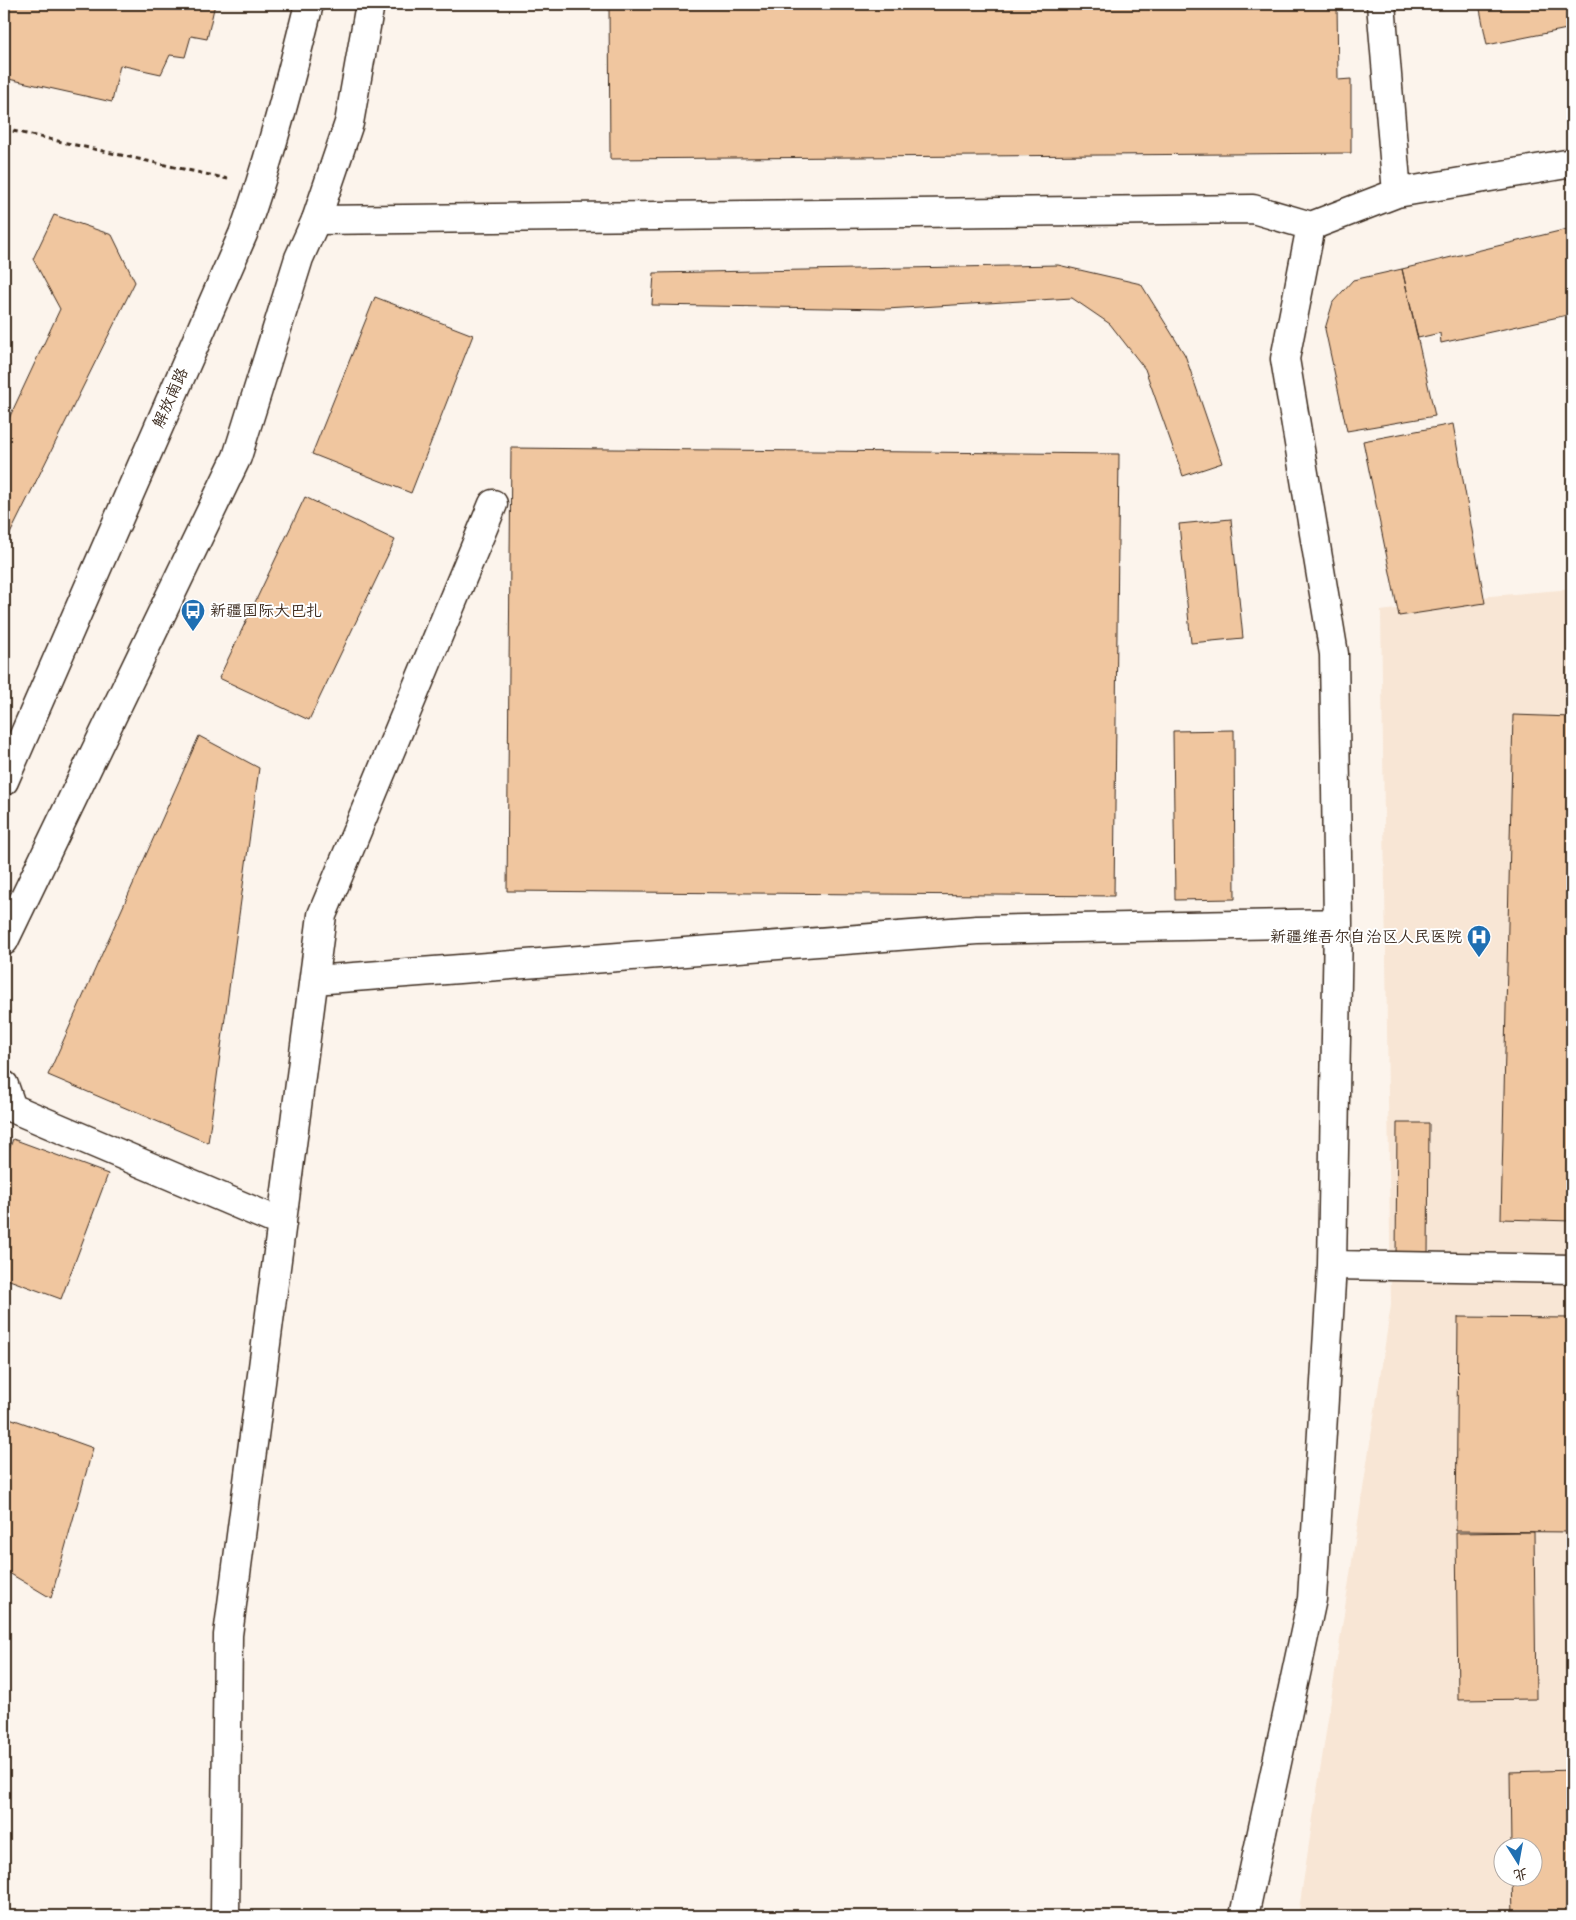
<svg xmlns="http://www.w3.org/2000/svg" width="1576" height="1920" font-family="Kalam,'LXGW WenKai TC',sans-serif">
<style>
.built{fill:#f8e6d5;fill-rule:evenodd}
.building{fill:#f0c69f;stroke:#3b2a1e}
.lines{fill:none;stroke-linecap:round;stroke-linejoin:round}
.minor-casing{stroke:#3b2a1e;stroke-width:31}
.major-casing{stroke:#3b2a1e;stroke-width:31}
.path{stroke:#3b2a1e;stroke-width:3;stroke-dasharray:5 4;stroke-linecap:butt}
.minor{stroke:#fff;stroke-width:28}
.major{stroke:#fff;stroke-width:28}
.labels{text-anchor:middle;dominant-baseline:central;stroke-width:4;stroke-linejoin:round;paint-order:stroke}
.street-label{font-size:16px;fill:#3b2a1e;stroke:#fff}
.poi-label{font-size:16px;fill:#3b2a1e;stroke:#fff;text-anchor:start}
</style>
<rect width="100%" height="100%" fill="#fcf4ec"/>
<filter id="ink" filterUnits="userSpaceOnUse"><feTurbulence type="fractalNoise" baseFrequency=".02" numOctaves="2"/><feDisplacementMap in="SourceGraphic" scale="10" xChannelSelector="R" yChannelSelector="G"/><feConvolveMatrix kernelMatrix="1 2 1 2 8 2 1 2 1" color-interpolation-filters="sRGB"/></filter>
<g filter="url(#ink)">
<path class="built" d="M1572 589V1916H1298L1391 1305 1381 611 1490 596ZM1504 1848H1534V1878H1504Z"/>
<path class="building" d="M4 4H215L207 39 191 36 185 57 170 55 161 74 120 65 112 102 4 78Z
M609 4H1337L1338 80 1351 79V153L610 159Z
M1479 4H1572V28L1487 45Z
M54 215 112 235 135 282 4 546V429L60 309 33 259Z
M1572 228V314L1441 343 1440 333 1418 338 1402 269Z
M1058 265 1141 284 1185 355 1222 463 1183 476 1145 369 1110 324 1072 298 886 309 652 305 654 273Z
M1402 269 1435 416 1347 431 1325 329 1333 302 1353 280Z
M375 297 473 335 411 493 312 454Z
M1453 424 1485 603 1399 616 1363 441Z
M511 448 1119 454 1114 896 507 891Z
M305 497 395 540 309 720 219 678Z
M1231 519 1243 638 1191 643 1179 524Z
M1513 715 1572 717V1221L1501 1219Z
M1234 730 1235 899 1175 900 1173 731Z
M199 736 259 768 208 1143 48 1075Z
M1397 1123H1429L1428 1257H1396Z
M13 1139 108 1174 61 1299 4 1278V1163Z
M1458 1317 1572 1318V1532L1456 1531Z
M4 1416 93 1448 51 1598 4 1570Z
M1534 1532 1536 1699 1458 1700 1456 1533Z
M1572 1770V1916H1513L1512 1878H1534V1848H1511L1510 1772Z"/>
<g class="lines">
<defs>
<path id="minor" d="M1381 4 1397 193
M316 220 1253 209 1311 226 1397 193 1572 163
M314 980 977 930 1338 923
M4 1085 12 1108 282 1223
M1332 1265 1572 1269
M225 1916 228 1635 322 915 493 504
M1244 1916 1312 1599 1332 1265 1338 923 1334 654 1285 359 1311 226"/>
<path id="major" d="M4 781 243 234C270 159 290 81 309 4
M4 941 237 457 299 258 316 220 349 123 370 4"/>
</defs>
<use href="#minor" class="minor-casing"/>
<use href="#major" class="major-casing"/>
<path class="path" d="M4 129 228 179"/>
<use href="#minor" class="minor"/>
<use href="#major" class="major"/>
</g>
</g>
<defs>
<symbol id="bus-pin" viewBox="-11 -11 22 30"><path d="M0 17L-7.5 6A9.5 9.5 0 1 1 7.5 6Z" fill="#1f6fb2" stroke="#fff"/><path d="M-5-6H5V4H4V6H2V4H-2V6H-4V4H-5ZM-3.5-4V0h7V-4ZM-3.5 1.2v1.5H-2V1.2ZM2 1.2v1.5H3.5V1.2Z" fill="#fff"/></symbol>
<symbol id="hospital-pin" viewBox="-11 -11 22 30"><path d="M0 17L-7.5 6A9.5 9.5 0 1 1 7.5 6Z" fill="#1f6fb2" stroke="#fff"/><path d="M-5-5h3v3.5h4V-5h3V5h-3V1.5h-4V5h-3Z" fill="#fff"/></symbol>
</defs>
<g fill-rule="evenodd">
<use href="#bus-pin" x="179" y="597" width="28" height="38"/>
<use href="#hospital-pin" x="1465" y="923" width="28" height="38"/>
</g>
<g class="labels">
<g class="street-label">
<text transform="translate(171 398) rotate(-66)">解放南路</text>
</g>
<g class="poi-label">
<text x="210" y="611">新疆国际大巴扎</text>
<text x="1462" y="937" text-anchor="end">新疆维吾尔自治区人民医院</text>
</g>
</g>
<rect width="1576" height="1920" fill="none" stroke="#fff" stroke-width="20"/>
<rect x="10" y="10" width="1556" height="1900" fill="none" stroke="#3b2a1e" stroke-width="2" filter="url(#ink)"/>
<g transform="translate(1518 1862) rotate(169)"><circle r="24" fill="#ffffff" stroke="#b1aaa5"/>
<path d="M0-4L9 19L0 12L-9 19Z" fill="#1f6fb2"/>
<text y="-8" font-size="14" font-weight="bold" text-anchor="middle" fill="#3b2a1e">北</text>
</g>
</svg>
